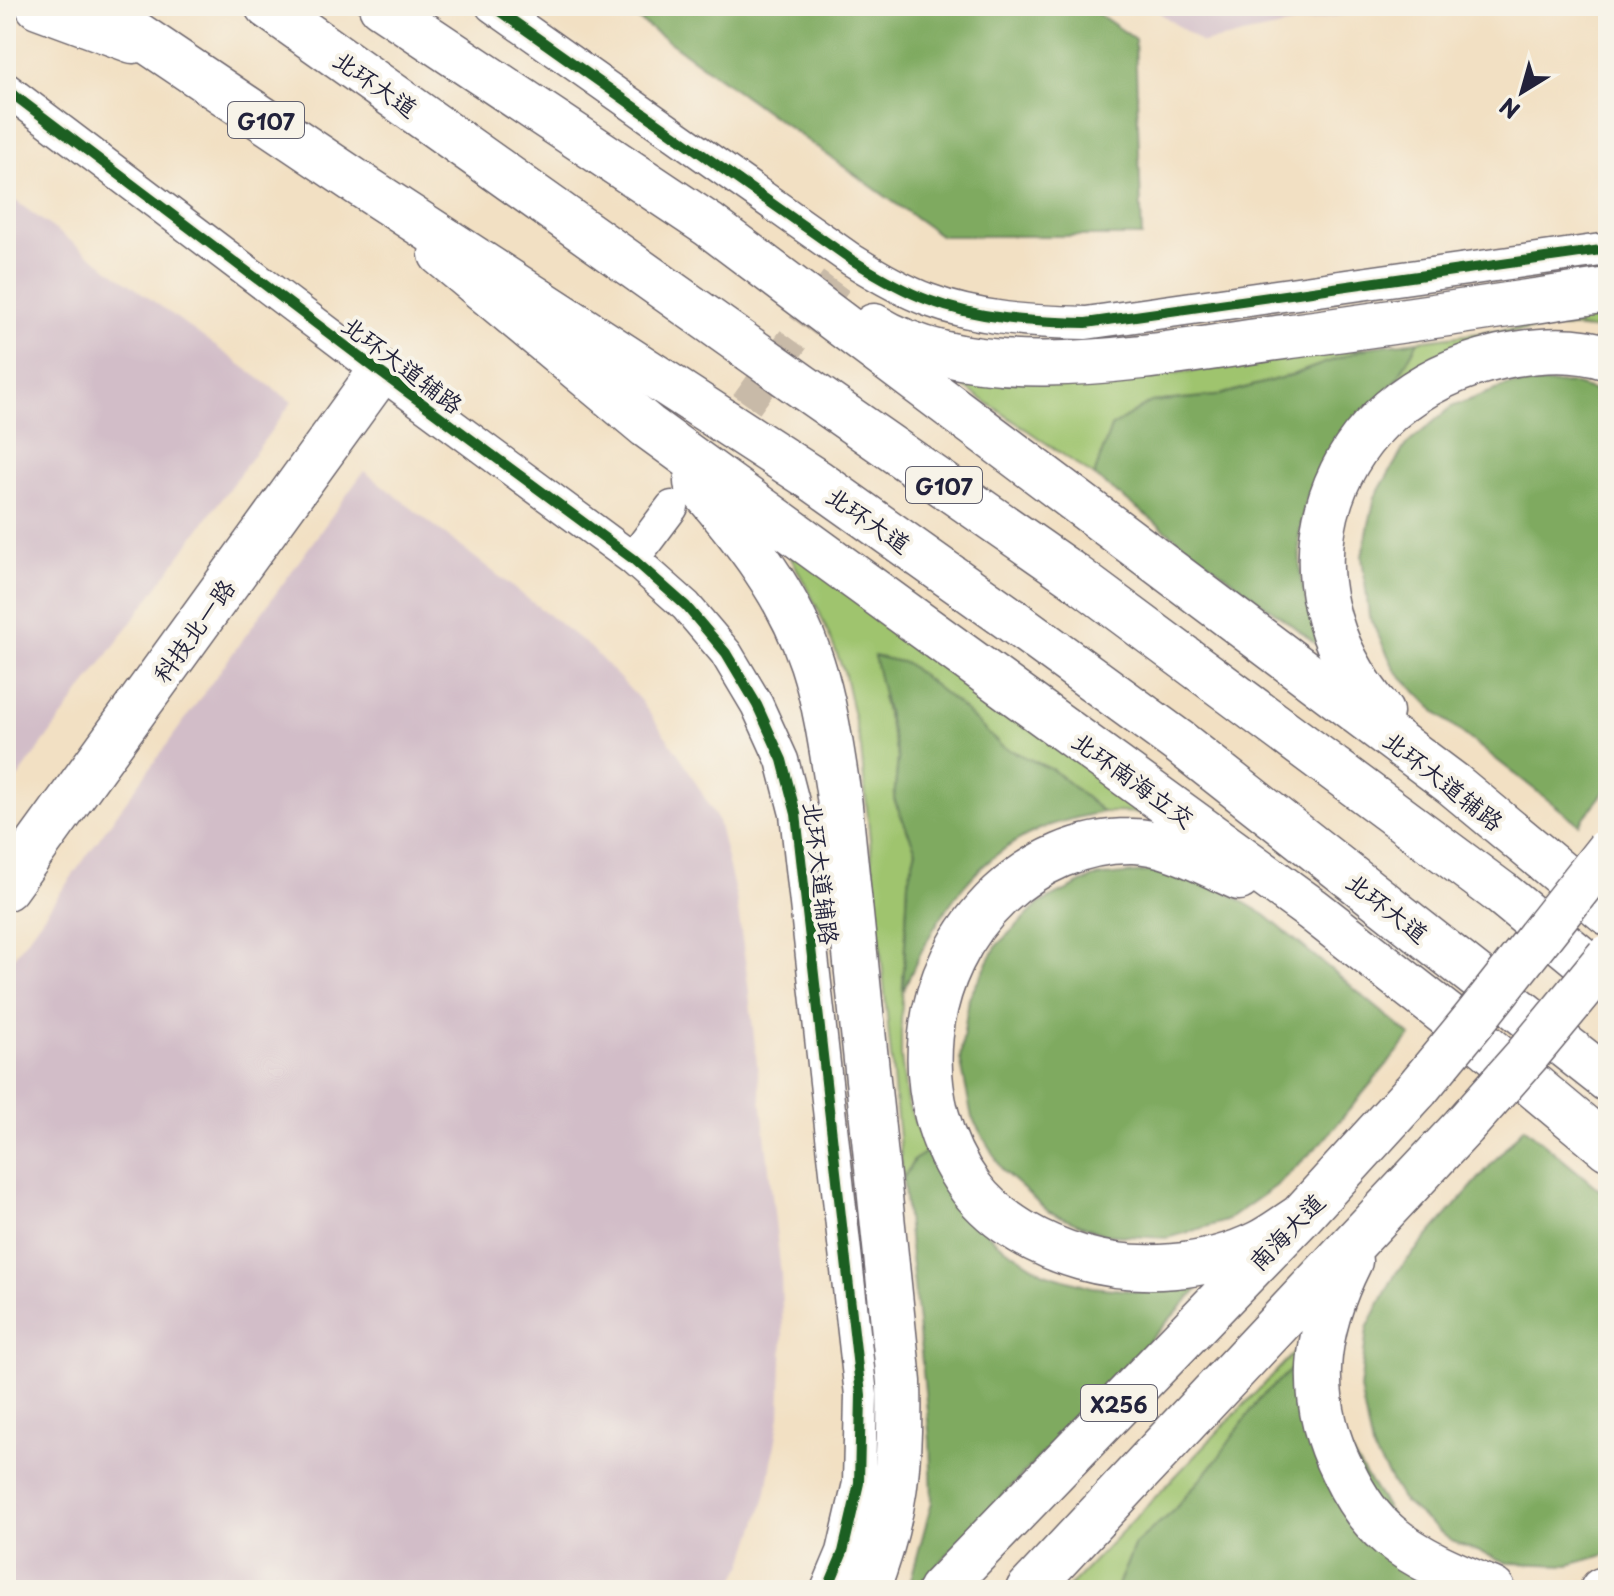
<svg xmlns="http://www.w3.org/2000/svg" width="1614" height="1596" font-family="'Playpen Sans','LXGW WenKai TC',sans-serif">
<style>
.industrial{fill:#d2bdc8}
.green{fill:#9fc46e;stroke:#607354;stroke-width:2}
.forest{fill:#7faa61;stroke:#50664e;stroke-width:2}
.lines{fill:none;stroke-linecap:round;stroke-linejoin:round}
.street-tunnel{stroke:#c8baa8;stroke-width:32;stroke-dasharray:32 16;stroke-linecap:butt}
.street-casing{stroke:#6b646b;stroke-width:35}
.secondary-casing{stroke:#6b646b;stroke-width:47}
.primary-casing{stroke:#6b646b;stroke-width:47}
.highway-casing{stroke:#6b646b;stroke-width:47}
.street{stroke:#fff;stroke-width:32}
.secondary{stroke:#fff;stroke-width:44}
.primary{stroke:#fff;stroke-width:44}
.highway{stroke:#fff;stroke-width:44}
.primary-bridge-casing{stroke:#6b646b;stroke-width:47;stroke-linecap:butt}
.primary-bridge{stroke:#fff;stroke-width:44}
.cycleway-casing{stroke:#f7f3e8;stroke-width:15}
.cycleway{stroke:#1b5e20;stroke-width:10}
.labels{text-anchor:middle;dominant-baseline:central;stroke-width:8;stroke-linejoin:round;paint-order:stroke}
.shield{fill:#f7f3e8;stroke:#62616f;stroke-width:2}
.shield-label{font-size:22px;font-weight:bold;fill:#22223b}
.street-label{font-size:24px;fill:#22223b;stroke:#f7f3e8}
</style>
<rect width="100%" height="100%" fill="#f7f3e8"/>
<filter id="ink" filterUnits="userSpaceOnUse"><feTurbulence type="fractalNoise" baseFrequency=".0125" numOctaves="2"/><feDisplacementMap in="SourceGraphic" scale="16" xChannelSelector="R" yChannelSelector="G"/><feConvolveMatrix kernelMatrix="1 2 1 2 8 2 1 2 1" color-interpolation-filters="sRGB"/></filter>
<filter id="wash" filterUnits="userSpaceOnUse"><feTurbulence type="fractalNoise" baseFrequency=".006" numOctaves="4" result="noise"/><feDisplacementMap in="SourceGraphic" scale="32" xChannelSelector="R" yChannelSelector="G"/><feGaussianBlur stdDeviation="1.8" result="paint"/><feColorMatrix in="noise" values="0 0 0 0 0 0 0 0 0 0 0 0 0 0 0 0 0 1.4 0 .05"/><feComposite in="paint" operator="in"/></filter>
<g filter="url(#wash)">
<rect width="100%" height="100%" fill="#f2e0c3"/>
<path class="industrial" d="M1150 6H1386L1202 43Z
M6 194 292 402 6 794Z
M364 471 591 648 640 700 684 762 718 821 736 897 746 967 781 1274 783 1334 780 1416 766 1496 743 1566 726 1590H6V968Z"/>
<path class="green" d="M1608 317V332C1559 320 1477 334 1432 356 1420 363 1408 373 1396 381L1418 341Z
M1370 347 1292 375 1216 396 1151 402 1111 427 1094 476 938 369 1133 379Z
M780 537 1156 813 1103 812 1053 770 1001 746 960 706 882 697 898 758 894 799 916 850 908 882 901 1021V1058L907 1102 927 1152 914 1160 903 1179 861 748 844 671 818 609Z
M1313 1333 1307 1355 1174 1510 1135 1544 1118 1585 1119 1590H1066Z"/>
<path class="forest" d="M619 6H1087L1135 39 1142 236H941Z
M1418 341 1396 381 1344 433 1320 467 1306 499 1299 538 1301 580 1319 646 1094 476 1111 427 1151 402 1216 396 1292 375 1370 347Z
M1570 383 1608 395V787L1579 824 1438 714 1395 670 1369 616 1362 556 1375 497 1405 446 1451 407 1508 385Z
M874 656 906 663 960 706 1001 746 1053 770 1103 812C1081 817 1058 821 1038 830 969 860 930 926 903 992L908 882 916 850 894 799 898 758Z
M1154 871 1213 884 1265 915 1411 1036 1323 1141 1276 1186 1226 1221 1168 1238 1106 1235 1049 1212 1003 1171 972 1118 960 1058 969 998 997 945 1040 903 1094 877Z
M1524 1127 1608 1197V1554L1569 1565 1508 1563 1451 1541 1404 1502 1372 1449 1360 1389 1367 1328 1395 1274Z
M927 1152 961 1207 996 1242 1044 1273 1092 1287 1146 1292 1190 1287 1197 1290 914 1590H908L932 1502 930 1440 903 1179 914 1160Z
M1307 1355 1305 1382 1440 1590H1119L1118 1585 1135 1544 1174 1510 1216 1461 1259 1399Z"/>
</g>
<g filter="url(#ink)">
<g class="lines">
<path class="street-tunnel" d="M690 482 836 281"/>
<defs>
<path id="street" d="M492 6 852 260C876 275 901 290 928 300 978 319 1033 322 1086 323L1608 249
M6 89 380 372 633 559 686 606 726 653 757 705 782 760 796 814 861 1395 859 1483 843 1552 827 1590
M633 559 672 507"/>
<path id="secondary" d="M6 888 380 372"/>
<path id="primary" d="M38 6 133 41
M381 6 709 225 1453 784 1608 913
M441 254 647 426 1313 910 1480 1041 1608 1148
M874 326C983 393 1164 353 1284 337 1392 323 1500 306 1608 290
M696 482C743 536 789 593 812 663 826 706 832 752 839 797L899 1382C901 1460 896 1517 867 1590
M1381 712C1264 576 1325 396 1500 357 1533 350 1575 346 1608 358
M1239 878C1206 864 1167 840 1130 841 1081 841 1036 862 1000 895 919 971 906 1098 971 1188 997 1223 1041 1246 1082 1258 1138 1274 1207 1269 1259 1243 1273 1236 1287 1225 1300 1217
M1350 1261C1314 1333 1306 1398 1343 1472 1354 1495 1370 1520 1390 1536 1421 1561 1457 1575 1493 1590
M940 1590 1300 1217 1417 1089
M1028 1590 1464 1126
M1602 1590 1608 1589"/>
<path id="highway" d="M95 6 361 185 816 481 1013 621 1179 742 1608 1080
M267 6 799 384 1073 575 1501 893 1608 981"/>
</defs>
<use href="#street" class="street-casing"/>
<use href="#secondary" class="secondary-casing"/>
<use href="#primary" class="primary-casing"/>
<use href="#highway" class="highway-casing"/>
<use href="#street" class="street"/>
<use href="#secondary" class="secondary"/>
<use href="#primary" class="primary"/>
<use href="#highway" class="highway"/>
<defs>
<path id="primary-bridge" d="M1417 1089 1473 1021 1608 850
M1464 1126 1527 1055 1608 957"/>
</defs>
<use href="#primary-bridge" class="primary-bridge-casing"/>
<use href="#primary-bridge" class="primary-bridge"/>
<defs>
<path id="cycleway" d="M492 6 852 260C876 275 901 290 928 300 978 319 1033 322 1086 323L1608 249
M6 89 380 372 633 559 686 606 726 653 757 705 782 760 796 814 861 1395 859 1483 843 1552 827 1590"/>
</defs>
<use href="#cycleway" class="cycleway-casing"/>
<use href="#cycleway" class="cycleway"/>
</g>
</g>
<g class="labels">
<g class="shield">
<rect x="228" y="102" width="76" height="36" rx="6"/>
<rect x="906" y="467" width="76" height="36" rx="6"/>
<rect x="1081" y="1385" width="76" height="36" rx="6"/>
</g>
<g class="shield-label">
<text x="266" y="120">G107</text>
<text x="944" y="485">G107</text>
<text x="1119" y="1403">X256</text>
</g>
<g class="street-label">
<text transform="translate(376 83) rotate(35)">北环大道</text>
<text transform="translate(403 364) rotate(37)">北环大道辅路</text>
<text transform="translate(869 519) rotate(35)">北环大道</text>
<text transform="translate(193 630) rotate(-54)">科技北一路</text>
<text transform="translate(1134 779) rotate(36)">北环南海立交</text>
<text transform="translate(1444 780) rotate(38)">北环大道辅路</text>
<text transform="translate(822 873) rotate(83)">北环大道辅路</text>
<text transform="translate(1388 907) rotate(38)">北环大道</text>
<text transform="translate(1286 1231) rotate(-46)">南海大道</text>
</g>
</g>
<rect width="1614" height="1596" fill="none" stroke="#f7f3e8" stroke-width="32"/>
<g transform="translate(1522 92) rotate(217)" stroke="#f7f3e8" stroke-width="6" paint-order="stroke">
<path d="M0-6L14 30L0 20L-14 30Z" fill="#22223b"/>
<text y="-12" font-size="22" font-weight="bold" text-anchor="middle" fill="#22223b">N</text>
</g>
</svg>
